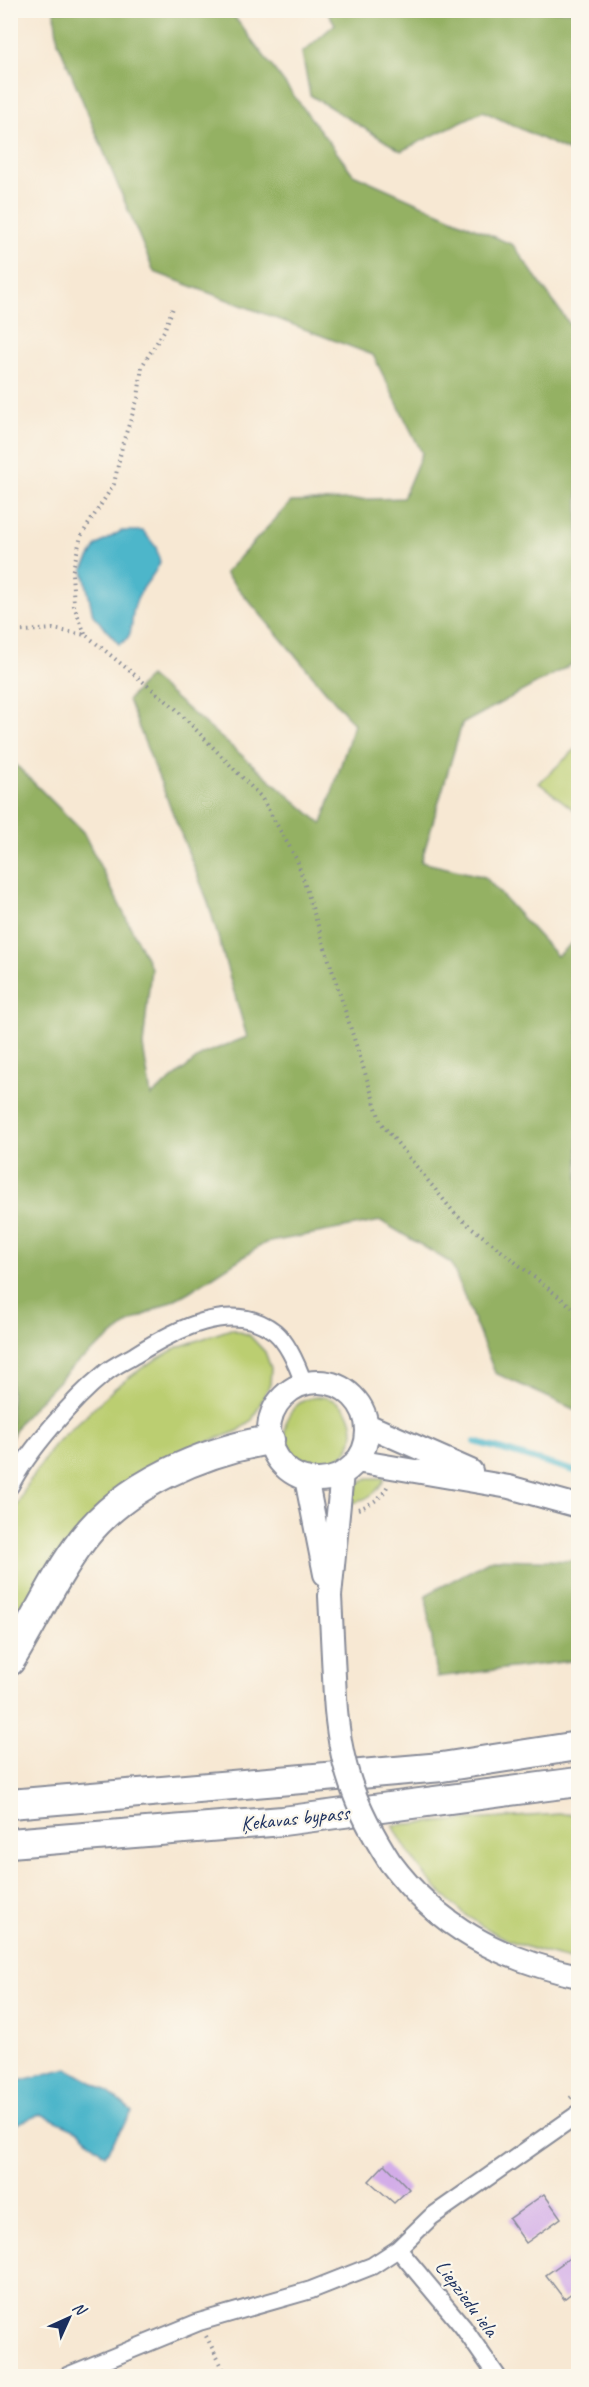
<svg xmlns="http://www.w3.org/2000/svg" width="589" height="2387" font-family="Caveat,sans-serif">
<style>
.green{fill:#bbce71;stroke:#6b7e68;stroke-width:1.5}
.forest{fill:#94b163;stroke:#587060;stroke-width:1.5}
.water{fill:#4db6ca;stroke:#347294;stroke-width:1.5}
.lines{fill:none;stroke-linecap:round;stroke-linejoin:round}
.stream{stroke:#4db6ca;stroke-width:6}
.building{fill:#d3ade8}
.street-casing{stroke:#898c98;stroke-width:20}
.secondary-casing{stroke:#898c98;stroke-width:26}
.highway-casing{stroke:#898c98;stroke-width:32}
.path{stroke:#898c98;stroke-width:4;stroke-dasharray:1.5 4.5;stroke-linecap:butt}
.street{stroke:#fff;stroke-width:16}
.secondary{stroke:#fff;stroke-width:22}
.highway{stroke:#fff;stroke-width:28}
.secondary-bridge-casing{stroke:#898c98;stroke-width:26;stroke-linecap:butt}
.secondary-bridge{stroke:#fff;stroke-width:22}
.labels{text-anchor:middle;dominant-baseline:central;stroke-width:4.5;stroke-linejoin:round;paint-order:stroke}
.street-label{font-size:21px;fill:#1b2f5e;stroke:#fbf7ec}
</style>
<rect width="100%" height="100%" fill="#fbf7ec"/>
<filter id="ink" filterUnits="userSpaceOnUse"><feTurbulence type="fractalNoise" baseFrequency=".0167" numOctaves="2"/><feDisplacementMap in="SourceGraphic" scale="12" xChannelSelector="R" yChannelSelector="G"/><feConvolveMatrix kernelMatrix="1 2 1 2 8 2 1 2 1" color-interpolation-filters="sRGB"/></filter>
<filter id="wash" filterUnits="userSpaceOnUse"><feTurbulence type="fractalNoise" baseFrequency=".008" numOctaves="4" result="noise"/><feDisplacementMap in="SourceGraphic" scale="24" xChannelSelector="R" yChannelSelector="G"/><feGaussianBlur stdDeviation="1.35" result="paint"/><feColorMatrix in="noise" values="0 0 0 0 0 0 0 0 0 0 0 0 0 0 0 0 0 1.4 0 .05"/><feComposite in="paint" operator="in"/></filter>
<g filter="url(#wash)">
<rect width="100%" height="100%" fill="#f7e8d3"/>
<path class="green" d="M578 747V813L539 783Z
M231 1329 249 1335 265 1352 271 1368 270 1384 252 1420 238 1431 191 1448 132 1481 11 1644V1517L29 1482 53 1446 115 1388 145 1366 178 1347Z
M285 1431a34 34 0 1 1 68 0a34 34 0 1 1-68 0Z
M368 1478H385C377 1494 366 1500 349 1504L359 1483Z
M561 1814 578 1815V1961C559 1956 539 1952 521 1945 463 1924 420 1878 393 1825Z"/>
<path class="forest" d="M54 11H230L353 174 513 245 578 336V661L462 724 421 862 485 877 557 956 578 938V1411L495 1373 451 1263 381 1221 265 1243 187 1293 129 1323 73 1366 20 1421 11 1439V760L83 832 151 968 143 1046 151 1096 203 1054 247 1037 208 902 128 700 149 676 322 824 354 724 225 573 291 502 403 498 422 453 373 355 154 272 58 42Z
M327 11H578V156L483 111 401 151 310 95 302 53 335 24Z
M492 1559 578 1561V1660L437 1677 426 1595Z"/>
<path class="water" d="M121 531H143L156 547 160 562C154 578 140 586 134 608 130 623 135 638 119 644L93 615 83 569 97 545Z
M67 2068 106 2090 132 2112 105 2155 79 2131 41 2114 11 2126V2083Z"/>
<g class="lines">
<path class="stream" d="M10 515 13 516 10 520
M475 1442 578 1472"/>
</g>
<g id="blocks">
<path class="building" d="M385 2164 409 2189 394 2203 369 2181Z
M544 2194 561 2218 526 2243 509 2219Z
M578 2252V2288L564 2299 546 2275Z"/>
</g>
</g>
<g filter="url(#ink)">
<use href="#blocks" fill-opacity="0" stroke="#898c98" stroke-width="1.5"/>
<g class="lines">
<defs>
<path id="street" d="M10 1486C28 1451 73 1399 104 1374 113 1366 125 1361 135 1355 173 1331 232 1298 275 1332 289 1344 298 1367 304 1384
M398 2249 463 2327 497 2376
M67 2376 199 2322 311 2290 372 2266 398 2249 431 2217 578 2114"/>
<path id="secondary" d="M269 1431a49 49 0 1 1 98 0a49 49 0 1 1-98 0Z
M367 1425 471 1471
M356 1461 509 1487 578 1506
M306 1478 325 1574
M335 1697 330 1596 342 1473
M390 1862C438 1927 500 1959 578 1976"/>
<path id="highway" d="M10 1661C35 1621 54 1577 83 1539 125 1484 204 1451 270 1440
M10 1804 442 1767 578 1746
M10 1843 283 1821 578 1782"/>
</defs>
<use href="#street" class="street-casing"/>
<use href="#secondary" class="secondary-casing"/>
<use href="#highway" class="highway-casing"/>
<path class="path" d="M10 632 53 629 86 635 175 708 261 797 297 860 381 1123 456 1215 578 1312
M85 634 74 606 72 573 81 536 114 484 123 442 138 398 142 366 164 331 173 308
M358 1509C372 1504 382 1498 388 1485
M570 2098 578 2092
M206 2336 227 2376"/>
<use href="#street" class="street"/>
<use href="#secondary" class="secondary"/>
<use href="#highway" class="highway"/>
<defs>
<path id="secondary-bridge" d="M335 1697C339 1763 354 1806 390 1862"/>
</defs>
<use href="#secondary-bridge" class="secondary-bridge-casing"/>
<use href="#secondary-bridge" class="secondary-bridge"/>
</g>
</g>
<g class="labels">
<g class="street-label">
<text transform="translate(295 1818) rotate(-6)">Ķekavas bypass</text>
<text transform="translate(467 2298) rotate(53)">Liepziedu iela</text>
</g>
</g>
<rect width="589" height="2387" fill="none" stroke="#fbf7ec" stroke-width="36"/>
<g transform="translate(69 2318) rotate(45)" stroke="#fbf7ec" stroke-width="4.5" paint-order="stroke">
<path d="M0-4.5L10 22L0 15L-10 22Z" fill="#1b2f5e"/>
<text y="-9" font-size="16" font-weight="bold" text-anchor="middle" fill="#1b2f5e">N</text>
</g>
</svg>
